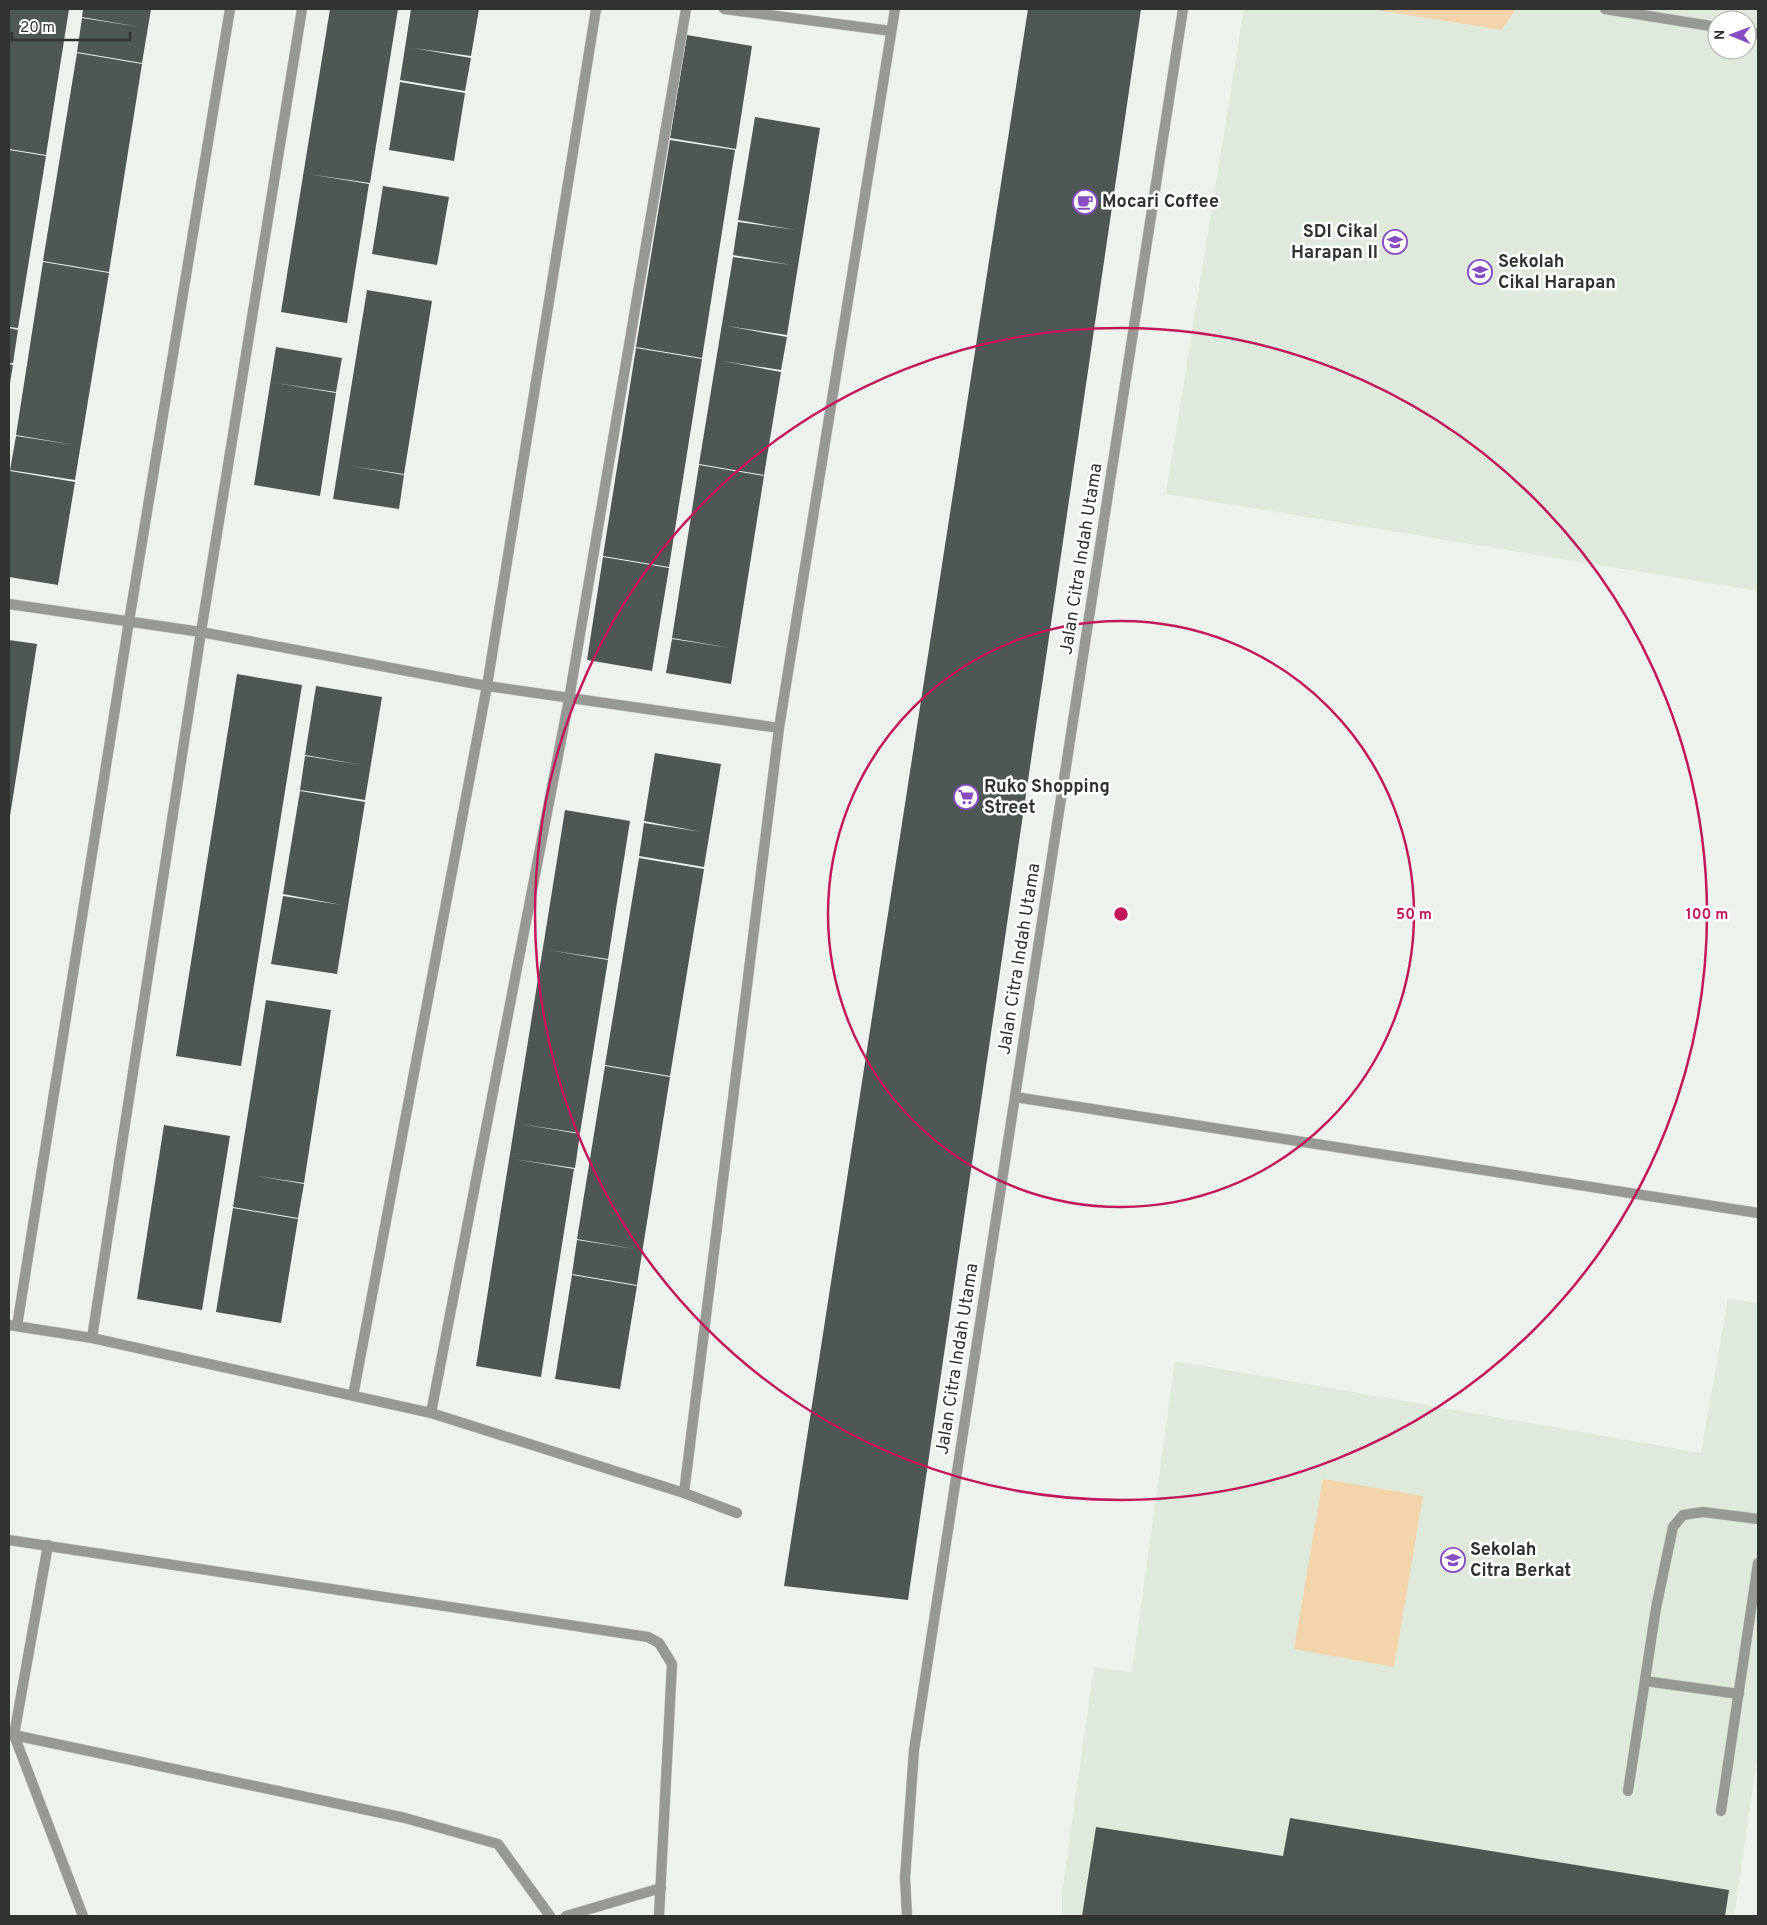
<svg xmlns="http://www.w3.org/2000/svg" width="1767" height="1925" font-family="Overpass,sans-serif">
<style>
.built{fill:#dfe9dc;fill-rule:evenodd}
.green{fill:#f4d4ab}
.building{fill:#4f5754}
.lines{fill:none;stroke-linecap:round;stroke-linejoin:round}
.lane-casing{stroke:#cbd0ca;stroke-width:11}
.street-casing{stroke:#cbd0ca;stroke-width:11}
.lane{stroke:#989895;stroke-width:10}
.street{stroke:#989895;stroke-width:10}
.ring{fill:none;stroke:#c2185b;stroke-width:2.5}
.labels{text-anchor:middle;dominant-baseline:central;stroke-width:5;stroke-linejoin:round;paint-order:stroke}
.poi-label{font-size:18px;font-weight:bold;fill:#313331;stroke:#fff;text-anchor:start}
.street-label{font-size:18px;fill:#313331;stroke:#fff}
.centre{fill:#c2185b;stroke:#fff;stroke-width:2.5}
.ring-label{font-size:15px;text-anchor:middle;font-weight:bold;fill:#c2185b;stroke:#fff;stroke-width:5;stroke-linejoin:round;paint-order:stroke}
</style>
<rect width="100%" height="100%" fill="#edf2ec"/>
<path class="built" d="M1244 9H1369L1502 30 1516 9H1758V591L1166 494ZM1717 20H1747V50H1717Z
M1728 1299 1758 1303V1753L1734 1916H1062V1893L1094 1667 1132 1672 1175 1361 1701 1453Z"/>
<path class="green" d="M1369 9H1516L1502 30Z
M1323 1479 1423 1496 1394 1667 1294 1649Z"/>
<path class="building" d="M9 9H69L46 155 9 149Z
M83 9H151L142 63 77 52 82 18 140 27 82 17Z
M330 9H398L370 183 308 174 369 184 347 323 281 312Z
M411 9H479L471 56 413 48 471 58 465 91 400 80Z
M1028 9H1141L908 1600 784 1586Z
M687 35 752 46 736 149 670 138Z
M77 53 142 64 109 272 43 261Z
M400 82 465 93 454 161 389 150Z
M755 117 820 128 787 335 727 326 787 337 781 370 722 361 781 372 764 475 699 464 733 257 792 265 733 255 738 222 796 230 738 220Z
M670 140 735 150 702 358 636 347Z
M9 150 46 156 18 328 9 327Z
M383 186 449 197 437 265 372 254Z
M43 262 109 273 75 480 10 470 16 436 75 445 16 435Z
M367 290 432 301 404 474 351 466 404 475 399 509 333 499Z
M9 328 18 330 13 363H9Z
M276 347 342 358 336 392 275 383 336 393 320 496 254 485Z
M636 348 702 359 669 567 603 556Z
M9 364 13 365 10 383H9Z
M699 465 764 476 731 684 666 673 672 639 731 648 672 638Z
M10 471 75 482 58 585 9 577Z
M603 557 669 568 652 671 587 660Z
M9 640 37 644 10 816H9Z
M237 674 302 685 241 1066 176 1056Z
M316 686 382 697 365 800 300 790 305 756 363 765 305 755Z
M655 753 721 764 704 867 639 856 644 823 702 832 644 821Z
M300 791 365 802 337 974 271 964 283 896 342 905 283 894Z
M565 810 630 821 608 959 548 950 608 960 580 1133 520 1124 580 1134 575 1168 513 1159 574 1169 541 1377 476 1366Z
M639 858 704 869 670 1076 605 1065Z
M266 1000 331 1010 304 1183 251 1175 304 1184 298 1218 233 1207Z
M605 1066 670 1077 637 1285 572 1274 577 1240 635 1249 577 1239Z
M164 1125 230 1136 202 1310 137 1299Z
M233 1208 298 1219 281 1323 216 1312Z
M572 1275 637 1286 620 1389 555 1379Z
M1290 1818 1729 1890 1725 1916H1082L1096 1827 1283 1856Z"/>
<g class="lines">
<defs>
<path id="lane" d="M1605 9 1717 27
M1747 32 1758 34
M1015 1097 1758 1213
M1645 1681 1739 1694
M1628 1791 1656 1608 1673 1527 1683 1515 1703 1512 1758 1519
M1721 1811 1758 1563"/>
<path id="street" d="M724 9 891 31
M9 604 201 632 487 686 779 728
M9 1325 92 1338 431 1413 684 1493 737 1513
M17 1326 129 621 230 9
M92 1338 201 632 302 9
M353 1396 487 686 596 9
M431 1413 569 699 686 9
M684 1493 779 728 895 9
M9 1540 648 1637 659 1643 672 1664 659 1916
M48 1545 14 1735 83 1916
M9 1734 405 1818 498 1844 550 1916
M566 1916 661 1888
M907 1916 905 1878 914 1750 1183 9"/>
</defs>
<use href="#lane" class="lane-casing"/>
<use href="#street" class="street-casing"/>
<use href="#lane" class="lane"/>
<use href="#street" class="street"/>
</g>
<g class="ring">
<circle cx="1121" cy="914" r="293"/>
<circle cx="1121" cy="914" r="586"/>
</g>
<defs>
<symbol id="cafe-ring" viewBox="-11 -11 22 22"><circle r="9.5" fill="#fff" stroke="#884dc3" stroke-width="1.5"/><path d="M-5.5-4.5H6V0H3Q3 3.5 0 3.5H-2.5Q-5.5 3.5-5.5 0ZM3-3.2v2h1.7v-2ZM-6 4.5H4V6H-6Z" fill="#884dc3"/></symbol>
<symbol id="school-ring" viewBox="-11 -11 22 22"><circle r="9.5" fill="#fff" stroke="#884dc3" stroke-width="1.5"/><path d="M0-5L7-2L0 1L-7-2ZM-4 1L0 2.5L4 1V4Q0 6-4 4Z" fill="#884dc3"/></symbol>
<symbol id="supermarket-ring" viewBox="-11 -11 22 22"><circle r="9.5" fill="#fff" stroke="#884dc3" stroke-width="1.5"/><path d="M-6-5.5h2.5l.6 2H6L4.5 2H-2.5L-4.4-4H-6ZM-1.5 3.2a1.3 1.3 0 1 0 .1 0ZM3 3.2a1.3 1.3 0 1 0 .1 0Z" fill="#884dc3"/></symbol>
</defs>
<g fill-rule="evenodd">
<use href="#cafe-ring" x="1071" y="188" width="28" height="28"/>
<use href="#school-ring" x="1381" y="228" width="28" height="28"/>
<use href="#school-ring" x="1466" y="258" width="28" height="28"/>
<use href="#supermarket-ring" x="952" y="783" width="28" height="28"/>
<use href="#school-ring" x="1439" y="1546" width="28" height="28"/>
</g>
<g class="labels">
<g class="poi-label">
<text x="1102" y="202">Mocari Coffee</text>
<text x="1378" y="232" text-anchor="end">SDI Cikal<tspan x="1378" dy="21">Harapan II</tspan></text>
<text x="1498" y="262">Sekolah<tspan x="1498" dy="21">Cikal Harapan</tspan></text>
<text x="984" y="787">Ruko Shopping<tspan x="984" dy="21">Street</tspan></text>
<text x="1470" y="1550">Sekolah<tspan x="1470" dy="21">Citra Berkat</tspan></text>
</g>
<g class="street-label">
<text transform="translate(1082 559) rotate(-81)">Jalan Citra Indah Utama</text>
<text transform="translate(1020 959) rotate(-81)">Jalan Citra Indah Utama</text>
<text transform="translate(958 1359) rotate(-81)">Jalan Citra Indah Utama</text>
</g>
</g>
<circle cx="1121" cy="914" r="8" class="centre"/>
<g class="ring-label">
<text x="1414" y="919">50 m</text>
<text x="1707" y="919">100 m</text>
</g>
<rect width="1767" height="1925" fill="none" stroke="#313331" stroke-width="20"/>
<g transform="translate(1732 35) rotate(271)"><circle r="24" fill="#ffffff" stroke="#adadad"/>
<path d="M0-4L9 19L0 12L-9 19Z" fill="#884dc3"/>
<text y="-8" font-size="14" font-weight="bold" text-anchor="middle" fill="#313331">N</text>
</g>
<path d="M12 32v8h118v-8" fill="none" stroke="#313331" stroke-width="2.5"/>
<text x="20" y="32" font-size="15" fill="#313331" stroke="#ffffff" stroke-width="4" paint-order="stroke">20 m</text>
</svg>
